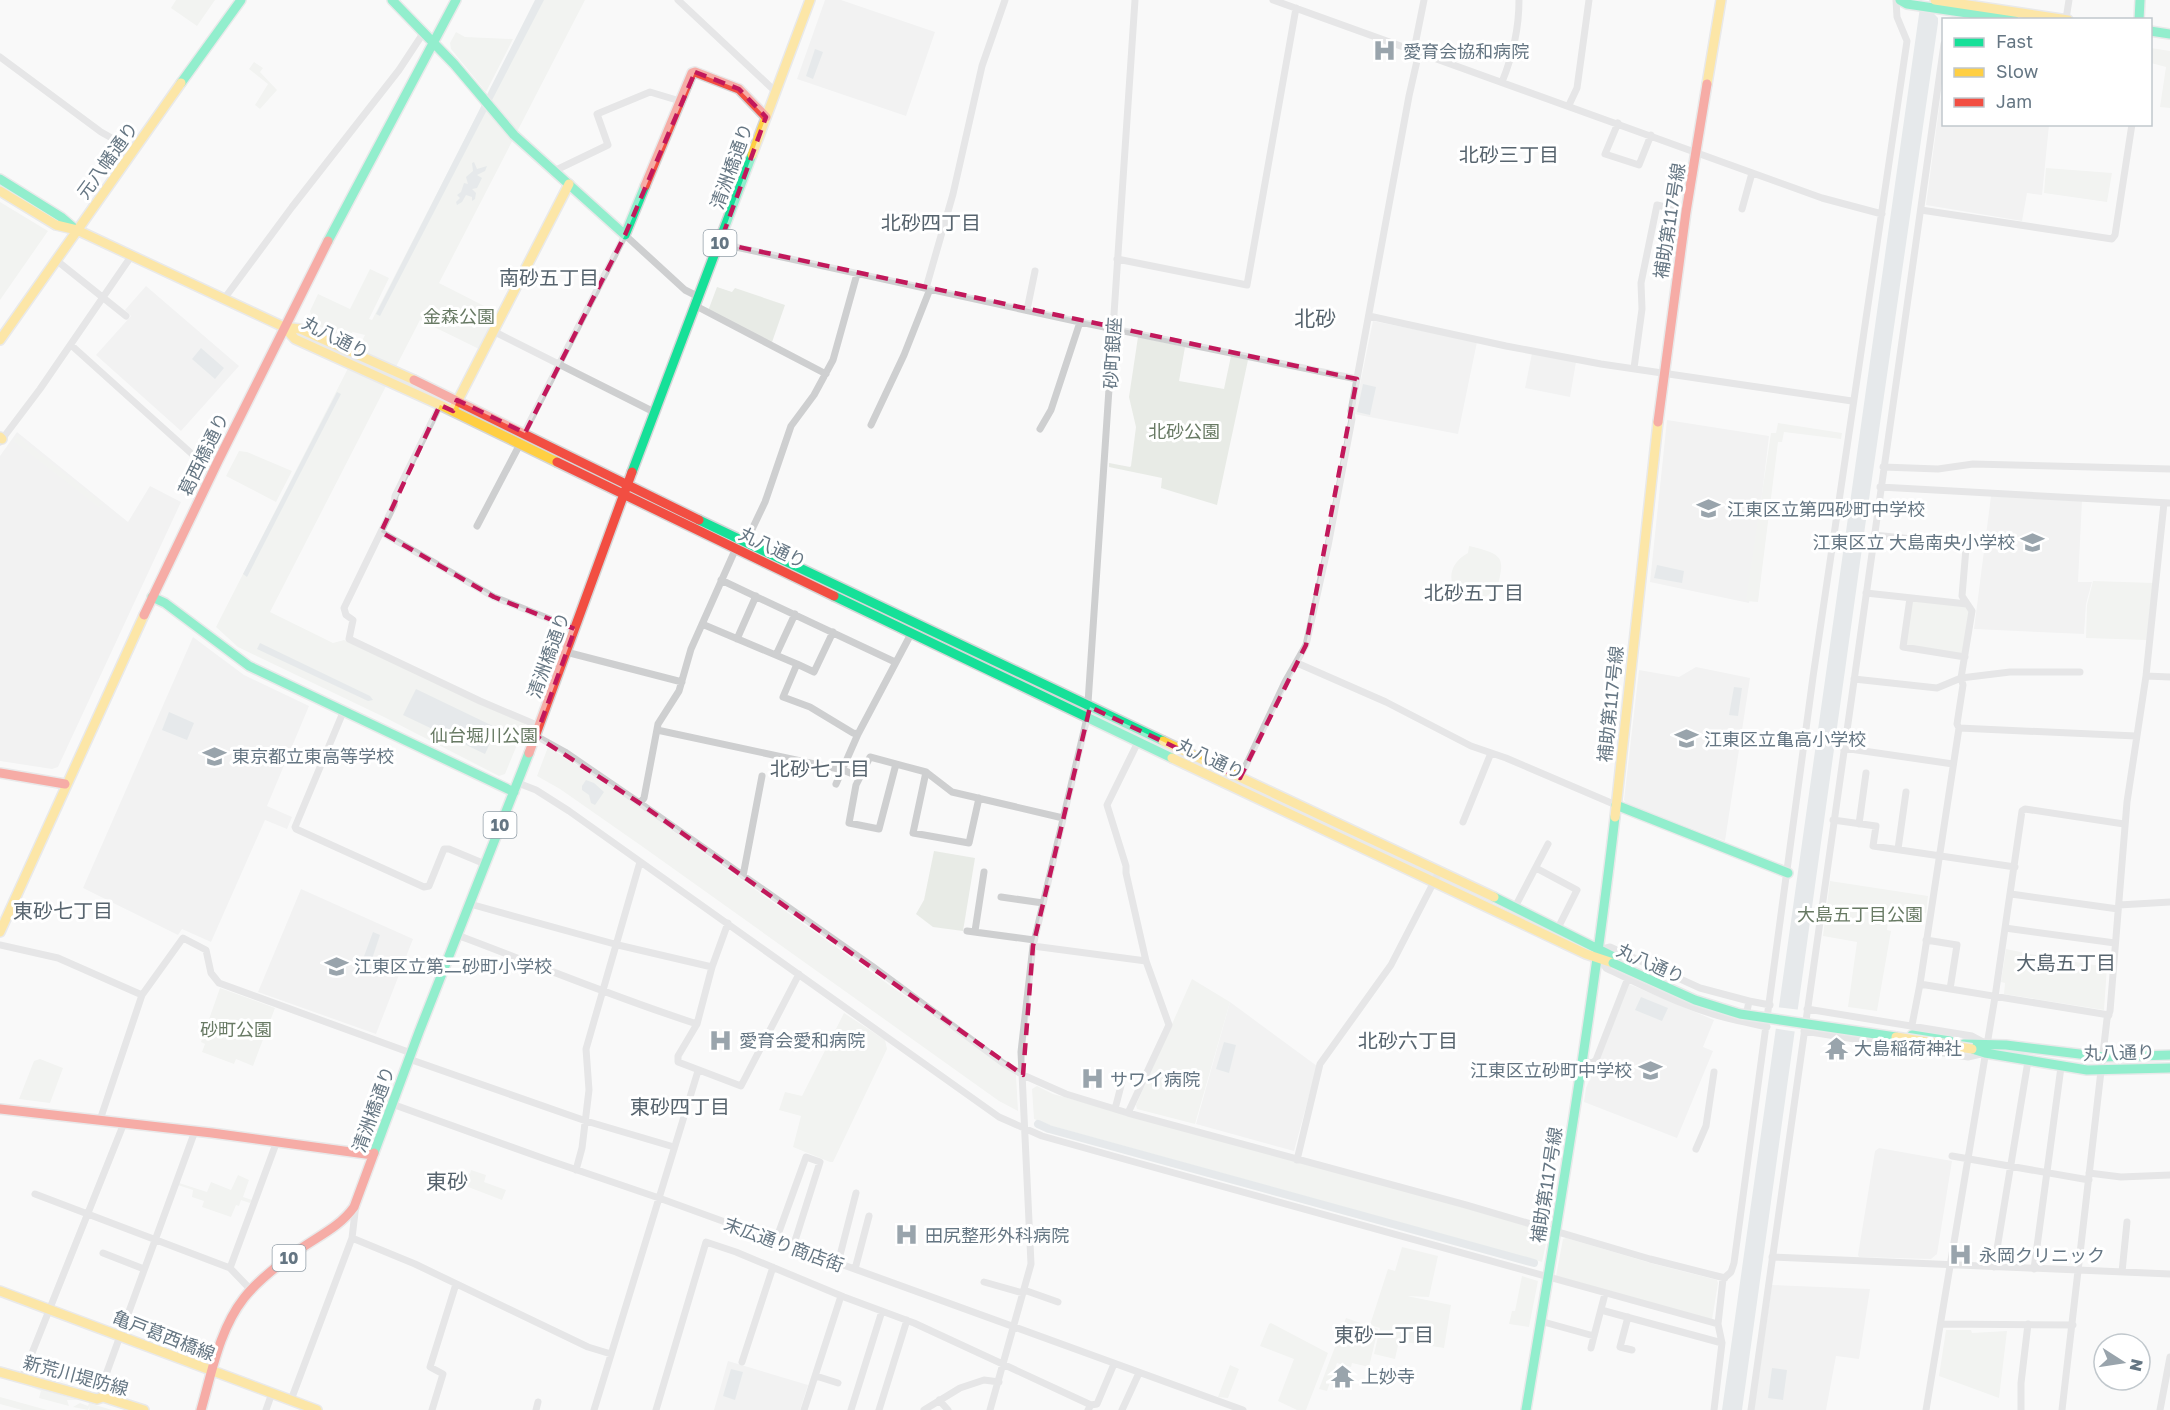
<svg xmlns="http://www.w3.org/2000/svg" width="2170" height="1410" font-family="'Golos Text','Noto Sans JP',sans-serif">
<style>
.built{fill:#e8e9e9}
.green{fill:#e8ebe6}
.water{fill:#ced6d9}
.pier{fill:#f9f9f9}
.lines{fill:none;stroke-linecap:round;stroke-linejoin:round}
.canal{stroke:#ced6d9;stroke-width:8}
.fast-casing{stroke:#d5d6d7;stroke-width:12}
.slow-casing{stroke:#d5d6d7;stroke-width:12}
.jam-casing{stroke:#d5d6d7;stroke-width:12}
.street{stroke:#cecfd0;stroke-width:7}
.fast{stroke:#16e098;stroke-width:9}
.slow{stroke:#ffcf43;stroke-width:9}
.jam{stroke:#f24e42;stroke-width:9}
.fast-bridge-casing{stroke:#d5d6d7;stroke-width:12;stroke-linecap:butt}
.slow-bridge-casing{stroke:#d5d6d7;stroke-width:12;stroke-linecap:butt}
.fast-bridge{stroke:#16e098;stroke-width:9}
.slow-bridge{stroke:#ffcf43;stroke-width:9}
.marked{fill:none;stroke:#c2185b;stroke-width:4.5;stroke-dasharray:12 8;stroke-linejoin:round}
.labels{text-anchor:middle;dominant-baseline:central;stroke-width:6;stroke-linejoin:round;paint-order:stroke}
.shield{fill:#fff;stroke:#939fa8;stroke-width:1.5}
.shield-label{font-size:16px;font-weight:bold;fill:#657683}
.poi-label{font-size:18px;fill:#657683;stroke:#fff;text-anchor:start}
.street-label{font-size:18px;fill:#657683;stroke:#fff}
.park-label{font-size:18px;fill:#687a64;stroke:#fff}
.neighbourhood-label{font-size:20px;fill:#57646e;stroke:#fff}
.quarter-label{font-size:21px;fill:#57646e;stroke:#fff}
</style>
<rect width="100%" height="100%" fill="#f9f9f9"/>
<path class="built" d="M825 0H841L935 32 906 116 797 79Z
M1943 79 1944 124 2049 125 2042 195 2027 193 2022 221 1926 205Z
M146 286 239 366 181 431 96 355 131 316 125 310Z
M1373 321 1477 342 1458 434 1354 414Z
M1532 353 1576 362 1570 397 1525 388Z
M1667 420 1769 436 1749 603 1650 582Z
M17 432 128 522 150 486 181 502 58 767 52 769 0 761V456Z
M1991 496 2082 501 2078 582H2092L2086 604 2084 634 1974 629Z
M193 637 244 675 309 706 267 806 292 817 287 829 265 820 211 942 182 929 178 935 83 888Z
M1696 667 1750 678 1725 841 1627 804 1624 800 1639 670 1679 677Z
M301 889 413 939 376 1034 258 992Z
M1629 984 1714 1020 1703 1047 1713 1051 1677 1138 1584 1102 1586 1088Z
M1230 1002 1317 1066 1294 1151 1196 1124Z
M1879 1148 1952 1161 1937 1254 1931 1259 1859 1257 1858 1255 1875 1151Z
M1772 1285 1870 1289 1859 1359 1836 1356 1826 1410H1754Z
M728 1361 808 1385 800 1410H714Z"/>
<path class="green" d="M176 0H215L197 26 171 8Z
M536 0H585L439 283 498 313 479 349 420 320 270 612 333 643 344 640 526 723 505 774 499 776 386 718 238 647 216 627 365 335 353 332 344 338 314 324 310 311 318 294 350 309 370 269 389 278 369 319 372 320Z
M456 32 465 37 513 39 486 92 451 49 450 43Z
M2151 48 2170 51V108L2160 107 2166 67 2151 63Z
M254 62 263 68 260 72 277 90 260 109 255 105 268 84 249 69Z
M2046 168 2112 173 2107 202 2044 193Z
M0 202 48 231 0 300Z
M717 287 732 292 735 288 785 305 771 345 708 311Z
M1138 337 1185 347 1179 381 1224 389 1231 356 1248 360 1217 505 1161 488 1162 478 1109 467V463L1130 467 1131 466 1136 427 1129 397Z
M1778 423 1842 433 1841 439 1784 432 1782 442H1778L1758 602 1746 601 1771 433H1776Z
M17 436 102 503 99 507 14 441Z
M239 451 247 452 292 471 276 502 226 476Z
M1469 546C1506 555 1505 557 1496 593L1492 592C1463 617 1431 573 1468 553Z
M2093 581 2154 583 2147 640 2086 638 2087 605Z
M1910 598 1967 604 1972 611 1965 657 1903 647Z
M548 747 601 780 1016 1075 1018 1111 999 1101 643 847 560 789 537 776Z
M934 851 975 858 963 931 933 927 916 914 924 900Z
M1830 881 1928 896 1926 913 1890 907 1887 930 1891 931 1877 1011 1848 1007 1857 942 1823 936Z
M2006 949 2045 957 2107 967 2104 1010 2004 994 2005 983 2001 982Z
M1192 979 1230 1002 1195 1124 1137 1109 1136 1105Z
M220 988 275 1008 253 1066 236 1059 234 1064 202 1052 205 1044 201 1042Z
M844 1013 885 1040 887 1049 833 1162H830L793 1147 801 1116 779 1110 785 1092 802 1096Z
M40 1059 63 1068 50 1103 19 1099 34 1061Z
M1037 1086 1053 1094 1129 1115 1546 1230 1548 1234 1542 1262 1052 1126 1034 1119 1032 1089Z
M471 1170 486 1175 484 1182 506 1190 502 1200 463 1185 467 1173 470 1174Z
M238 1175 249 1180 243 1197 252 1200 250 1203 241 1200 239 1206 236 1205 231 1217 202 1207 204 1201 192 1197 193 1190 178 1185 179 1183 207 1192 211 1182 231 1190Z
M1566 1238 1654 1264 1717 1280 1718 1283 1712 1320 1556 1276 1563 1239Z
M1402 1247 1438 1256 1429 1297 1407 1296 1451 1305 1444 1348 1399 1341 1395 1359 1374 1354 1380 1328 1370 1325 1388 1269 1395 1271Z
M1522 1276 1538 1281 1529 1327 1509 1324 1512 1311H1515Z
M1346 1318 1378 1329 1369 1367 1352 1363 1351 1367 1337 1363 1327 1391 1319 1389Z
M1271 1323 1328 1353 1306 1410H1297L1278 1401 1294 1359 1260 1346 1269 1324Z
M1946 1330H1971L1972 1333 2007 1331 1999 1398 1939 1376Z
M1230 1365 1239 1369 1228 1398 1218 1397Z
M21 1383 78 1400H67L69 1406 39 1398 41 1391Z
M0 1397 47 1410H22L0 1404Z
M80 1403 88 1406 89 1403 112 1410H89L90 1406 88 1410 73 1407Z"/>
<path class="water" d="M535 0H544L380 316 376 314Z
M1921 0 1938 18V23L1864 534 1742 1410H1722Z
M815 49 823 52 813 79 806 76Z
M474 162 477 169 487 166 485 171 477 175 482 178 477 188 472 189 476 193 475 199 472 201V197L466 195 462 202 457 205 456 202 460 198 457 195 461 192 464 183 468 184 466 177 473 171 472 163Z
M201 348 224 368 215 379 192 359Z
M1363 384 1376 387 1370 415 1357 412Z
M337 392 341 394 247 577 243 574Z
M1657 565 1684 571 1682 583 1654 578Z
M260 643 370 696 373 700 368 701 257 649Z
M1734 687 1742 688 1738 716 1729 715Z
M416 689 497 728 485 754 403 715Z
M169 712 194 723 187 740 162 730Z
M586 780 594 783 604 792 595 805 591 803 589 795 582 790V786Z
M373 932 380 935 371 962 363 959Z
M1641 997 1668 1008 1662 1021 1635 1010Z
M1224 1042 1236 1045 1229 1073 1216 1069Z
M1772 1368 1787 1370 1783 1400 1768 1398Z
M731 1369 743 1372 735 1400 723 1396Z"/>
<path class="pier" d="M1776 1007 1801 1010 1798 1032 1772 1028Z"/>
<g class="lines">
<path class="canal" d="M1038 1124 1049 1129 1534 1263"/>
<defs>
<path id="fast" d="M392 0 454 64 514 135 625 235 645 186
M1900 0 1907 4 2014 20
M2139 20 2140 0
M2150 31 2170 34
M181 83 241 0
M0 179 61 217 75 229
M328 241 456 0
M632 472 752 155
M699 520 1163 741
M834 596 1172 758
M152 597 165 603 249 666 514 792
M1616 805 1788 873
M1494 897 1616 958
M1912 1035 1950 1041
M1964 1044 2006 1045 2104 1057 2170 1055
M1972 1049 1985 1053 2087 1070 2170 1068
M374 1153 419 1032 529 753
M1526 1410C1559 1213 1592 1015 1615 817"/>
<path id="slow" d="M1935 0 2068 20
M1707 84 1721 0
M752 155 810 0
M0 191 56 225 77 230 284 327 300 329 414 380
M284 327 295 339 440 405 557 462
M0 340 181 83
M455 406 569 184
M0 437 2 439
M1163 741 1494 897
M1172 758 1586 954 1613 963
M1615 817 1658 422
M0 932 144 615
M0 1291 317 1410
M0 1372 97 1399 103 1397 144 1410"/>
<path id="jam" d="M645 186 692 73 695 72 739 89 766 117
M414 380 699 520
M1658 422 1686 212 1707 84
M557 462 834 596
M144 615 218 461 328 241
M529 753 632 472
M0 773 65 784
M0 1109 212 1133 373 1155
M201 1410C212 1372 219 1330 244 1298 258 1280 278 1265 296 1252 316 1237 339 1228 354 1207L374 1153"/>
</defs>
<use href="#fast" class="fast-casing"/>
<use href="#slow" class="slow-casing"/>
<use href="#jam" class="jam-casing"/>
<path class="street" d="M678 0 776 92
M1273 0 1822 198 1882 214
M2066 19 2069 0
M1414 50 1424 0
M0 57 101 132 133 150
M1502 82C1513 55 1519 29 1519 0
M1569 105 1577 88 1589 0
M1618 123 1605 154 1639 165 1651 135
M554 171 608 145 597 114 650 92 680 101
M1742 209 1752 173
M1921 210 2112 239 2115 235 2132 124
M720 242 736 247 1080 322 1357 379
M1117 259 1247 285 1296 8
M56 260 126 316
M926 288 953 194 982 66 1005 0
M224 299 292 207 399 70 424 32
M696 306 826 374
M1027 310 1035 271
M1369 316 1506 346 1601 364 1852 401
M493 331 656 413
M71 345 212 472
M1634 368 1642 309 1641 283 1657 205 1686 212
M440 405 395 496 394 505 344 608 346 615 353 620 349 639 480 701 539 726
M871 425 904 355 930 289
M1040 429 1051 410 1080 322
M524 433 625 235 685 290 699 297
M0 442 40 389 132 255
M1883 467 1938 469 1973 464 2170 469
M1880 487 2170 503
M477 526 520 444
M381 532 494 597 575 629
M746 542 765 502 791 426 814 395 833 360 857 274
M721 580 895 662
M1866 593 1967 604
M1910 598 1903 647 1965 657
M702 624 797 664
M833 632 814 672 797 664 783 697 810 707 853 733 858 734
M737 639 756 596
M566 652 682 682
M776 655 795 614
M1297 663 1386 702 1471 746 1506 758 1616 805
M2146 676 2170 677
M1854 679 1937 688 1961 678 1972 611 1962 596 1966 548 1961 544 1874 535
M344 710 295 827 296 829 424 887 429 886 444 849H449L485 864
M1959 728 2136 736
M657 730 843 770 860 777
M536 736 565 752 641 804 872 966 1003 1063 1023 1075 1066 1094 1128 1113 1466 1205 1650 1259 1725 1278
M1843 748 1953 764
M896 764 879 829 849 823 856 785 870 757 926 772 952 792 1063 818
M926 772 913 833 969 843 979 798
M1240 778 1285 682 1306 645 1328 546 1352 419 1351 411 1409 96 1419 52
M518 783 536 790 569 811 999 1117 1042 1136 1131 1161 1718 1324
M836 784 858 734 912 632
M640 803 644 798 658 724 679 691 691 649 736 548
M1833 820 1876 826 1873 846 2015 867
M1463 822 1491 753
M1859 824 1866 773
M1898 849 1906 792
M1536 868 1577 890 1558 928
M743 876 762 776
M2011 894 2118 909
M1001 897 1043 903
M470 904 618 945 712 967
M2119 905 2170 902
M1515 907 1548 844
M728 923 712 967 697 1024 678 1056V1062L741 1086 799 974
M2005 928 2115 943
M967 931 1034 940
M975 931 984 872
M457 935C537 965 616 998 697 1024
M1926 940 1957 945 1950 989
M0 945 58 958 142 995
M1033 946 1146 961
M1599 958 1606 968C1651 990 1696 1013 1745 1022L1749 1001 1700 988 1610 947 1599 950
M1920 984 2109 1015
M1749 1001 1770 1005
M1807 1009 1972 1036 1987 1044
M1745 1022 1767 1027
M1912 1025 1920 984 1959 728 1957 724 1963 685 1961 678 2010 672H2080
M1804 1031 1968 1057 1985 1053
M409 1059 586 1121 674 1147
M1582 1061 1592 1063 1596 1060 1628 978
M392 1104 545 1159 659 1198 1243 1410
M1115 1109 1123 1078
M1128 1113 1169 1025 1146 961 1126 873V866L1107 805 1138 742
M100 1120 142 995 183 938 206 950 211 973 219 983 411 1053
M1696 1149 1706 1126 1714 1072
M1952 1156 2089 1180
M1297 1160 1320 1064 1391 965 1439 872
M576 1170 582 1148 589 1090 586 1049 640 862
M2089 1173 2121 1177 2170 1175
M35 1194 230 1268 251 1290
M352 1238 415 1264 588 1347 611 1354
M776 1240 806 1157 820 1162 793 1247
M103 1253 144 1269
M1772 1257 2170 1274
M838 1263 856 1193
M1994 1267 2028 1061
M230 1268 277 1141
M855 1269 869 1216
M2034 1269 2061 1067
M2122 1272 2127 1222
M984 1282 1023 1293
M1024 1290 1058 1302
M1601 1310 1722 1343
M1628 1317 1620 1347 1632 1350
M1540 1321 1594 1336 1605 1294
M1941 1324 2073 1325
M1591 1348 1594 1336
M742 1362 773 1267
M816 1376 838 1383
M22 1378 124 1123
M97 1399 195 1131
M291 1400 352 1238 356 1204
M939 1400 948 1410
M266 1410 272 1393
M432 1410 443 1374 430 1367 456 1284
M536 1410 538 1402
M594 1410 698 1071
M656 1410 706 1242 736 1252 844 1297 914 1323 1091 1405
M804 1410 841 1296
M851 1410 882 1311
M879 1410 907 1320
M924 1410 960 1388 984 1380 999 1382
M990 1410 1031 1264 1021 1052 1033 946 1087 718 1135 0
M1088 1410 1091 1405 1097 1404 1114 1364
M1122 1410 1139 1373
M1714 1410 1722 1343 1718 1324 1723 1279 1731 1272 1734 1263 1813 677 1907 41 1897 17 1896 0
M1751 1410 1944 44
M1926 1410 1995 997 2022 811 2025 809 2124 824
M2021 1410V1383L2028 1324
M2062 1410 2101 1071 2107 1019 2110 1011 2127 802 2146 676 2164 503
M2160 1410 2170 1357"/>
<use href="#fast" class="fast"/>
<use href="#slow" class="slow"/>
<use href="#jam" class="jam"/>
<defs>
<path id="fast-bridge" d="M1613 963 1695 1000 1740 1014 1896 1037"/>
<path id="slow-bridge" d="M1896 1037 1972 1049"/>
</defs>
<use href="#fast-bridge" class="fast-bridge-casing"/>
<use href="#slow-bridge" class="slow-bridge-casing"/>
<use href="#fast-bridge" class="fast-bridge"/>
<use href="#slow-bridge" class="slow-bridge"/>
</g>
<path d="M0 0H2170V1410H0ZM695 72 739 89 766 117 720 243 1357 379 1306 645 1240 778 1090 707 1033 946 1023 1075 641 804 536 736 575 629 494 597 381 532 440 405 453 411 457 400 525 433 625 235Z" fill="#f9f9f9" fill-opacity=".55" fill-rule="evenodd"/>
<path class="marked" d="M695 72 739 89 766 117 720 243 1357 379 1306 645 1240 778 1090 707 1033 946 1023 1075 641 804 536 736 575 629 494 597 381 532 440 405 453 411 457 400 525 433 625 235Z"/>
<defs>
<symbol id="hospital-bare" viewBox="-9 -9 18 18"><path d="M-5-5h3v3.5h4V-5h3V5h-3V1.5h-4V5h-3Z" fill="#99a4ac" stroke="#fff" stroke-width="2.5" paint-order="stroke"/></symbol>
<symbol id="school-bare" viewBox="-9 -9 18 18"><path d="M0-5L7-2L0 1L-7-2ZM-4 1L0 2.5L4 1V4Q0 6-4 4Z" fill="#99a4ac" stroke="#fff" stroke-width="2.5" paint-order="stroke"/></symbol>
<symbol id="temple-bare" viewBox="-9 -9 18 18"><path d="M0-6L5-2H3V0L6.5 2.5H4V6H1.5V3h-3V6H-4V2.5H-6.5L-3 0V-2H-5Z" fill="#99a4ac" stroke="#fff" stroke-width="2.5" paint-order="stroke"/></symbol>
</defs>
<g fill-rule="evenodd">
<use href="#hospital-bare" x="1368" y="34" width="33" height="33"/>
<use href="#school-bare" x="1692" y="492" width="33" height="33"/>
<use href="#school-bare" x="2016" y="526" width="33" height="33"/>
<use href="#school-bare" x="1670" y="722" width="33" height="33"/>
<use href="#school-bare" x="198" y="740" width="33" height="33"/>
<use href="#school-bare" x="320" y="950" width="33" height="33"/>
<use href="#hospital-bare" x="704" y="1024" width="33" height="33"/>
<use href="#temple-bare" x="1820" y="1032" width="33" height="33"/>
<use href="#school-bare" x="1634" y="1054" width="33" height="33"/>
<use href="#hospital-bare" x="1076" y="1062" width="33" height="33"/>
<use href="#hospital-bare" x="890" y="1218" width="33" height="33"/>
<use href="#hospital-bare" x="1944" y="1238" width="33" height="33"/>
<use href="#temple-bare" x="1326" y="1360" width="33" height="33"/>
</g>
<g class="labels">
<g class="shield">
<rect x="703.5" y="230" width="33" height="26" rx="4.5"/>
<rect x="483.5" y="812" width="33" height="26" rx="4.5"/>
<rect x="272.5" y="1245" width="33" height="26" rx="4.5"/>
</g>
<g class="shield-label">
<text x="720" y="243">10</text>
<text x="500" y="825">10</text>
<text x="289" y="1258">10</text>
</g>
<g class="poi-label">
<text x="1403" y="51">愛育会協和病院</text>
<text x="1727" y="509">江東区立第四砂町中学校</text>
<text x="2015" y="542" text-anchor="end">江東区立 大島南央小学校</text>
<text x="1704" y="739">江東区立亀高小学校</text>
<text x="232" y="756">東京都立東高等学校</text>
<text x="354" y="966">江東区立第二砂町小学校</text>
<text x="739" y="1040">愛育会愛和病院</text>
<text x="1854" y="1048">大島稲荷神社</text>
<text x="1632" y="1070" text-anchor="end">江東区立砂町中学校</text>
<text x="1110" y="1079">サワイ病院</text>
<text x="925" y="1235">田尻整形外科病院</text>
<text x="1979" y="1255">永岡クリニック</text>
<text x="1361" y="1376">上妙寺</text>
</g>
<g class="street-label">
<text transform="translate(107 160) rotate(-54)">元八幡通り</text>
<text transform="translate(731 166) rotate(-70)">清洲橋通り</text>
<text transform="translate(1669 221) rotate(-81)">補助第117号線</text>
<text transform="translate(336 337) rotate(27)">丸八通り</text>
<text transform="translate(1112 353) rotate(-87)">砂町銀座</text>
<text transform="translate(203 454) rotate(-64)">葛西橋通り</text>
<text transform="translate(773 547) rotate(25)">丸八通り</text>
<text transform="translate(548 655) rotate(-70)">清洲橋通り</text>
<text transform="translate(1610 704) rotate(-84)">補助第117号線</text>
<text transform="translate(1211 758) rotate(25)">丸八通り</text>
<text transform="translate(1651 963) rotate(24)">丸八通り</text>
<text transform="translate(2119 1052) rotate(-1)">丸八通り</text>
<text transform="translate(373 1109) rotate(-70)">清洲橋通り</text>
<text transform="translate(1546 1185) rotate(-81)">補助第117号線</text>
<text transform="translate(784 1244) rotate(20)">末広通り商店街</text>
<text transform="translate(164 1335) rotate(21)">亀戸葛西橋線</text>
<text transform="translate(76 1375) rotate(15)">新荒川堤防線</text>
</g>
<g class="park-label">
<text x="459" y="316">金森公園</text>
<text x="1184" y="431">北砂公園</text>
<text x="484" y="735">仙台堀川公園</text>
<text x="1860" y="914">大島五丁目公園</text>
<text x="236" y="1029">砂町公園</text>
</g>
<g class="neighbourhood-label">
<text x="1509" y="154">北砂三丁目</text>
<text x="931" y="222">北砂四丁目</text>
<text x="549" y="277">南砂五丁目</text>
<text x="1474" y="592">北砂五丁目</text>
<text x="820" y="768">北砂七丁目</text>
<text x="63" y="910">東砂七丁目</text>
<text x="2066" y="962">大島五丁目</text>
<text x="1408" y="1040">北砂六丁目</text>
<text x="680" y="1106">東砂四丁目</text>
<text x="1384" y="1334">東砂一丁目</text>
</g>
<g class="quarter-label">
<text x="1315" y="318">北砂</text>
<text x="447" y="1181">東砂</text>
</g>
</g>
<rect x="1942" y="18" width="210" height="108" fill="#ffffff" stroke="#c1c8cd" stroke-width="1.5"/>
<rect x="1954" y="38" width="30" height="9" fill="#16e098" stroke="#c1c8cd" stroke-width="1.5"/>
<text x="1996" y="48" font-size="18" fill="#657683">Fast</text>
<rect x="1954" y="68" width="30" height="9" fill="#ffcf43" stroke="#c1c8cd" stroke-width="1.5"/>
<text x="1996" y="78" font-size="18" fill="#657683">Slow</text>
<rect x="1954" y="98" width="30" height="9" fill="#f24e42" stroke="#c1c8cd" stroke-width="1.5"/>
<text x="1996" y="108" font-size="18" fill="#657683">Jam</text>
<g transform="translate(2122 1362) rotate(102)"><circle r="28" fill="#ffffff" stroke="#c1c8cd" stroke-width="1.5"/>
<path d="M0-4.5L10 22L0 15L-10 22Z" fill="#99a4ac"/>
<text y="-9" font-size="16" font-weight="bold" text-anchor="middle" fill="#657683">N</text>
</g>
</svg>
